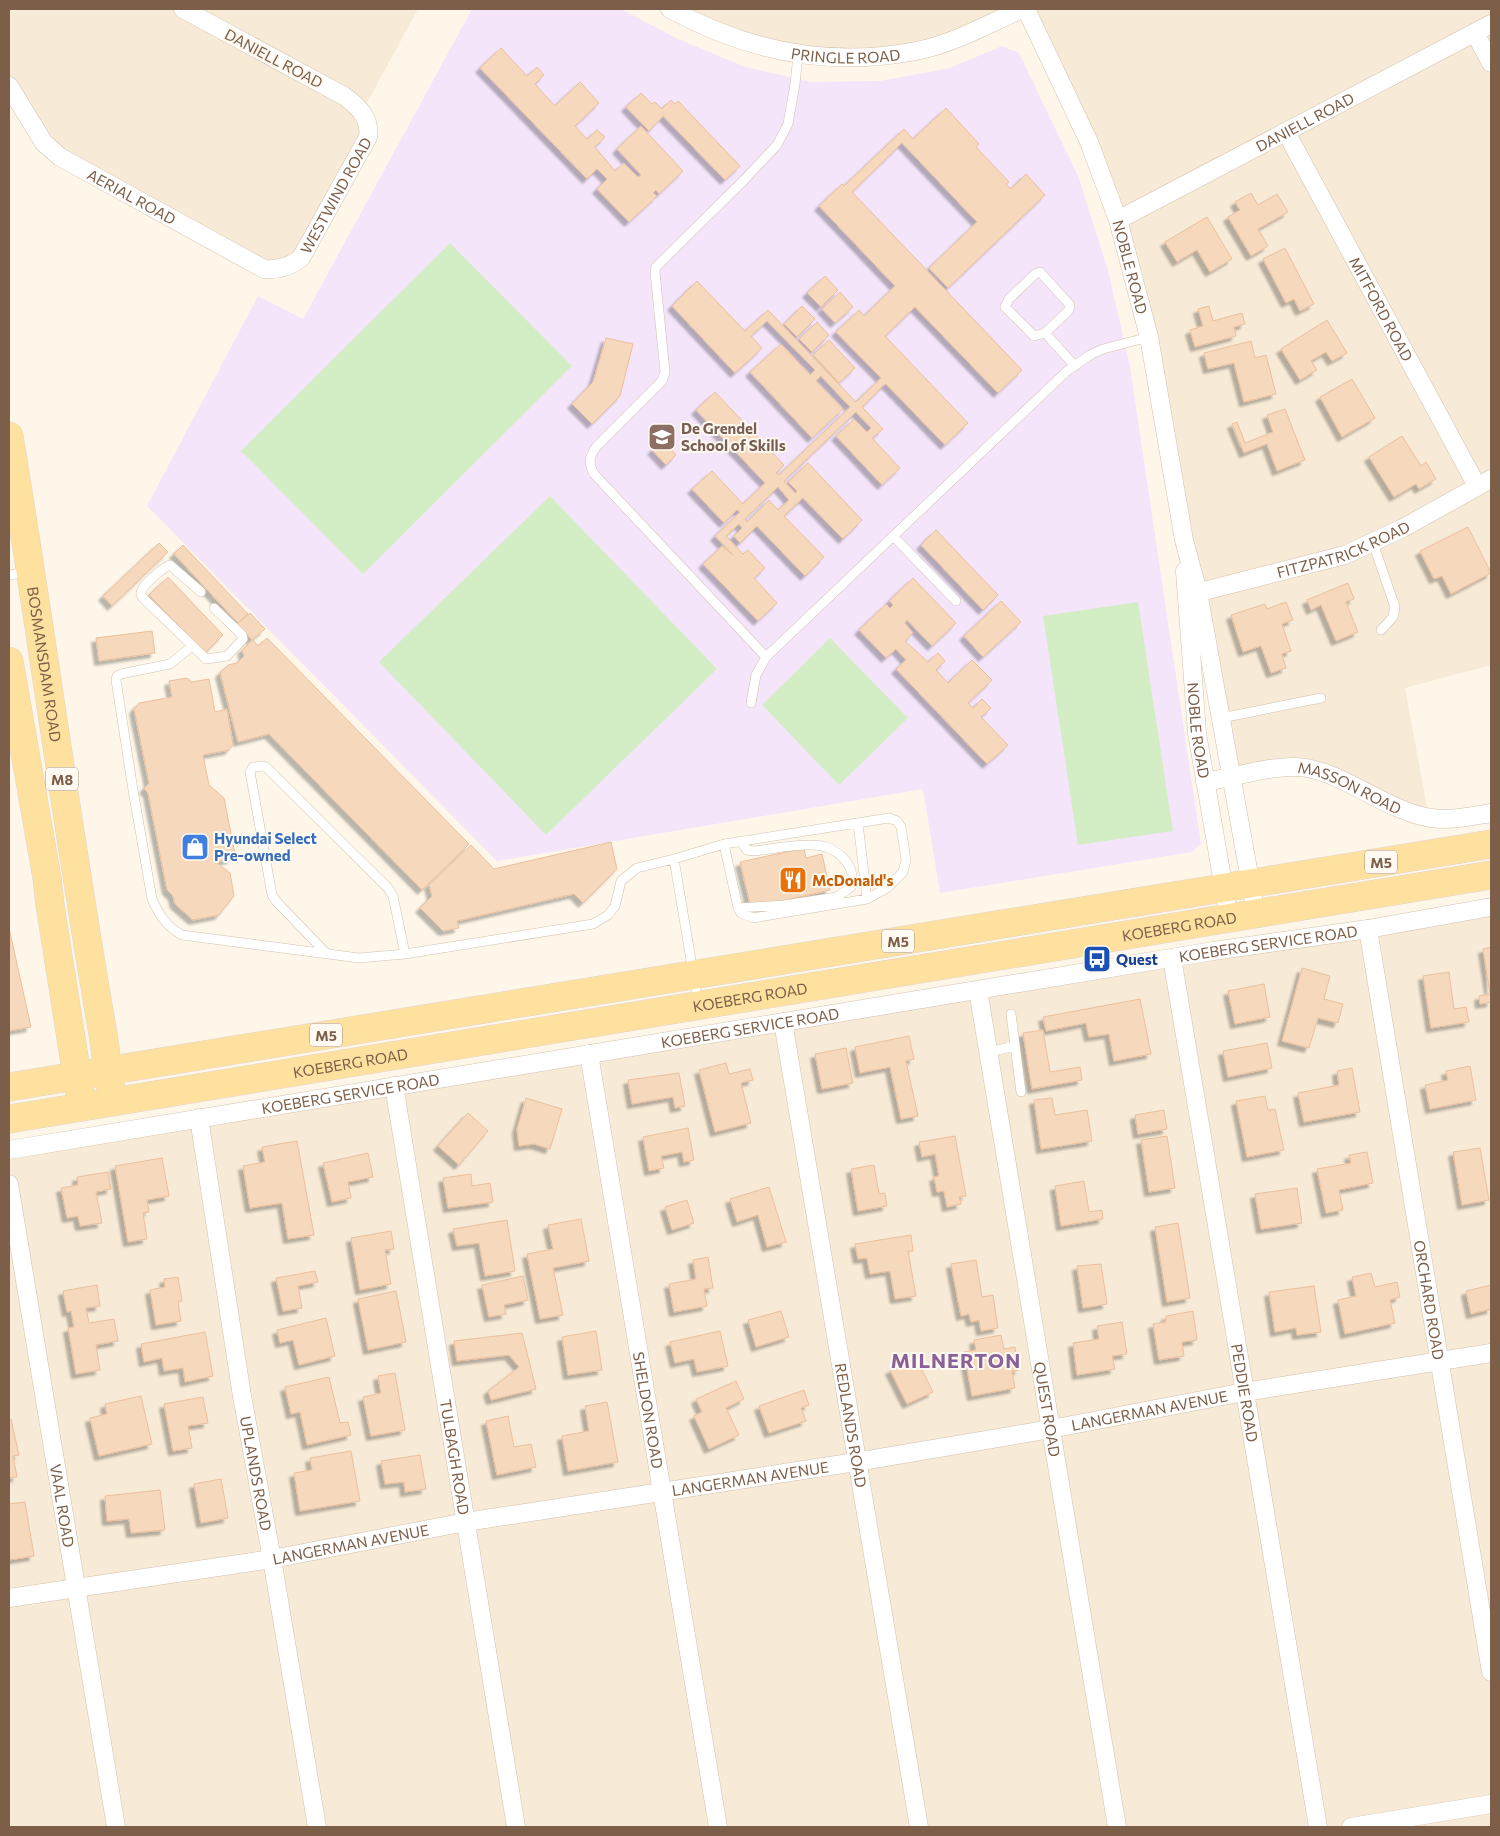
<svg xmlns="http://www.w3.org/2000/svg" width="1500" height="1836" font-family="Commissioner,sans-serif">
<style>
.residential{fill:#f7ead6}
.education{fill:#f4e5fb}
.green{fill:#d3eec5}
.building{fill:#f6d8bd;stroke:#ebbf9c;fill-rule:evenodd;filter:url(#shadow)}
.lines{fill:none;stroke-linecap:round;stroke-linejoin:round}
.service-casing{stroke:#d3c0ac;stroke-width:10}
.minor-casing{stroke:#d3c0ac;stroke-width:19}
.primary-casing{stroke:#ddd5d0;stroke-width:29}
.service{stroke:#fff;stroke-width:9}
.minor{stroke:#fff;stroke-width:18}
.primary{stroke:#ffe19f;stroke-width:28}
.labels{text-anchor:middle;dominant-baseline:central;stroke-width:4;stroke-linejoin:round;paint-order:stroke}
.shield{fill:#fffaf1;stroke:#a38d7b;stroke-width:1}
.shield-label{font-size:14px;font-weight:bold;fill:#7c5e49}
.street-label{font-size:15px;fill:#7c5e49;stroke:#fffaf1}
.education-label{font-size:15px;font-weight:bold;fill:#785e54;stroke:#fffaf1;text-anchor:start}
.shop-label{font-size:15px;font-weight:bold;fill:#366cbe;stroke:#fffaf1;text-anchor:start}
.food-label{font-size:15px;font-weight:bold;fill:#c56008;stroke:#fffaf1;text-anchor:start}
.transit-label{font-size:15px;font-weight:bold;fill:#164399;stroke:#fffaf1;text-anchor:start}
.district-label{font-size:20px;font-weight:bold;letter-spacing:1px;fill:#896198;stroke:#fffaf1}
</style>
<defs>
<filter id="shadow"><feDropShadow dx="-4.5" dy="4.5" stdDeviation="1" flood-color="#0004"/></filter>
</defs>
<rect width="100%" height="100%" fill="#fef7e9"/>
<path class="residential" d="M9 9H418L362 112 367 121 301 258 274 270 60 157 9 86Z
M670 9H1022L917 51 798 55Z
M1026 9H1491V665L1405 688 1429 818 1322 772 1232 777 1118 220Z
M1491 907V1827H9V1150Z"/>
<path class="education" d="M472 9H621L678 39 745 67 811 82 880 81 950 68 1002 46 1019 53 1078 176 1108 270 1130 367 1201 844 1192 852 940 893 923 789 497 861 147 506 258 296 303 319Z"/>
<path class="green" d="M450 243 572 366 363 574 241 451Z
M550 496 717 669 546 835 379 662Z
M1138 602 1173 831 1078 845 1043 616Z
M830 638 908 718 839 785 762 705Z"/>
<path class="building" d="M501 48 527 76 537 67 544 75 535 84 555 106 580 82 599 103 575 126 587 139 597 130 605 137 595 147 615 171 624 163 638 177 641 175 617 149 641 126 683 171 659 194 656 190 653 193 657 196 629 222 597 189 607 179 597 169 587 179 480 68Z
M641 93 652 104 655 102 662 109 671 100 675 104 678 101 740 166 725 180 663 116 649 131 626 107Z
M946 108 979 144 976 147 1009 182 1006 184 1011 189 1026 174 1045 195 948 288 929 268 977 222 902 143 852 192 1022 370 998 393 915 307 885 336 968 423 945 445 886 384 884 385 862 407 883 429 872 438 900 468 882 485 836 436 854 419 867 432 871 428 856 412 784 481 795 493 797 491 788 482 808 463 862 520 843 539 803 498 787 513 784 516 824 557 805 576 757 526 740 543 734 536 742 528 739 524 726 536 743 554 748 550 765 568 754 578 777 603 758 621 703 564 722 546 733 555 715 536 740 512 737 510 724 523 692 489 712 471 743 504 765 483 696 410 715 392 784 465 776 473 779 475 850 407 821 376 816 381 843 409 812 438 750 372 781 344 810 375 815 370 767 321 751 336 762 348 735 373 672 306 697 281 745 331 768 310 856 402 881 378 836 332 859 310 864 316 895 286 819 206 842 184 844 186 904 129 913 139ZM778 487 789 500 778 510 769 500 747 522 745 519Z
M1251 193 1258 205 1277 194 1288 212 1258 229 1268 246 1251 256 1228 217 1240 210 1235 202Z
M1207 217 1232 259 1210 272 1197 250 1177 262 1165 242Z
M1285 248 1314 304 1300 311 1294 299 1286 303 1263 259Z
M825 276 838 290 821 307 807 293Z
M840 292 853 307 835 323 822 309Z
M802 306 815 319 797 337 784 324Z
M1209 306 1213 321 1242 313 1245 324 1234 327 1236 336 1195 347 1190 330 1203 326 1198 309Z
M1327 320 1347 353 1332 361 1326 352 1311 361 1317 370 1300 380 1281 349Z
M817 322 829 335 812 352 799 339Z
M606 338 633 344 620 396 592 424 572 404 593 382Z
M829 340 855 368 839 383 813 355Z
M1251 341 1255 358 1266 355 1276 394 1244 402 1234 363 1208 369 1204 353Z
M1352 379 1375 418 1342 437 1320 397Z
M1285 409 1305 460 1277 471 1267 444 1244 453 1232 424 1237 422 1245 443 1273 432 1267 415Z
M1402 436 1421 466 1426 462 1436 479 1419 489 1416 484 1394 497 1369 457Z
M663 440 676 455 666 465 652 450Z
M1468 527 1491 573 1451 594 1442 576 1434 579 1420 551Z
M936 530 998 595 983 610 921 545Z
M159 543 168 552 112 606 103 596Z
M183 545 248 614 238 623 174 554Z
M168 577 223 635 205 653 149 595Z
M913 578 956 623 932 646 907 620 905 623 913 633 905 641 928 662 938 653 945 661 936 670 948 683 972 660 992 680 968 703 973 708 982 699 991 708 981 717 1008 745 987 764 896 669 906 660 896 649 886 658 859 630 886 604 890 608 893 605 889 601Z
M1348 583 1354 599 1346 602 1358 632 1336 641 1321 605 1311 610 1307 600Z
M1001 601 1021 622 983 657 964 636Z
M1286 602 1293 620 1282 624 1291 651 1282 654 1286 668 1271 673 1261 646 1243 652 1231 615 1265 604 1267 609Z
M250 613 265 629 252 640 237 624Z
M152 631 155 653 99 661 96 638Z
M267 638 469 844 422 890 269 734 238 742 220 673 228 665 237 663 244 656 242 650 253 640 258 646Z
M187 678 192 682 209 679 215 712 227 709 233 745 229 750 203 755 209 785 224 798 235 854 231 859 216 862 230 873 234 896 219 915 193 920 175 904 173 896 167 890 148 793 144 789 149 783 134 709 139 703 172 697 169 681Z
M611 842 617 869 583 903 574 894 457 921 459 928 443 931 420 908 432 896 429 885 471 845 494 869Z
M804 848 806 858 822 854 830 890 751 908 740 862Z
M9 928 31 1027 9 1031Z
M1491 947V1002L1480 1004 1479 996 1490 994 1483 949Z
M1302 968 1330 976 1324 999 1343 1004 1338 1023 1318 1018 1309 1048 1282 1041Z
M1449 972 1454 1009 1466 1007 1469 1022 1431 1028 1423 976Z
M1264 984 1270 1017 1235 1024 1228 991Z
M1140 999 1151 1054 1114 1061 1109 1034 1089 1037 1086 1023 1046 1031 1043 1017Z
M1043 1030 1050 1072 1080 1067 1082 1080 1032 1089 1023 1033Z
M909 1036 914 1059 906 1061 918 1116 901 1119 890 1067 860 1073 855 1047Z
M1267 1043 1272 1068 1228 1077 1223 1051Z
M846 1048 853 1083 822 1089 815 1054Z
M726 1063 729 1074 750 1069 753 1080 741 1083 751 1123 715 1132 699 1070Z
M1470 1066 1476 1100 1430 1109 1425 1085 1448 1080 1446 1071Z
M1352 1068 1360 1112 1304 1122 1298 1093 1339 1085 1337 1071Z
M679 1073 685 1106 675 1108 673 1097 632 1104 628 1080Z
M1265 1096 1268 1110 1275 1109 1284 1150 1247 1157 1236 1101Z
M526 1098 562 1109 550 1149 534 1144 519 1146 517 1129Z
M1052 1098 1055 1115 1087 1110 1092 1141 1041 1149 1034 1100Z
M1164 1110 1167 1129 1138 1134 1135 1115Z
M468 1113 488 1131 459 1165 438 1146Z
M688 1128 694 1160 684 1162 682 1152 661 1156 664 1168 649 1171 643 1137Z
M955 1136 966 1196 959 1197 961 1204 947 1207 944 1191 937 1192 934 1177 939 1176 935 1154 922 1157 919 1142Z
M1167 1136 1175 1188 1149 1192 1141 1140Z
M297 1141 314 1235 288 1239 282 1203 250 1208 243 1166 265 1162 262 1147Z
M1480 1148 1489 1200 1462 1205 1453 1152Z
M1367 1152 1373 1183 1339 1190 1343 1210 1326 1213 1317 1169 1351 1163 1349 1155Z
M368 1153 373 1177 348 1182 351 1198 332 1202 323 1163Z
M162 1158 169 1196 147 1200 149 1212 143 1213 147 1239 128 1242 115 1166Z
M874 1165 879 1194 885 1193 887 1206 858 1211 851 1169Z
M108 1172 111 1189 96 1192 102 1223 80 1226 78 1216 67 1218 61 1188 78 1185 77 1177Z
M471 1174 472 1186 490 1183 493 1202 448 1208 443 1178Z
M1084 1181 1089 1212 1102 1210 1103 1219 1061 1226 1055 1186Z
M769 1187 786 1242 767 1247 758 1215 737 1222 730 1199Z
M1297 1188 1302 1223 1261 1229 1255 1194Z
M687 1200 694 1223 672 1230 665 1207Z
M581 1219 589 1261 553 1268 563 1315 540 1319 527 1254 553 1249 548 1225Z
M507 1220 515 1271 485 1276 479 1243 457 1246 453 1229Z
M1178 1223 1190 1298 1167 1302 1155 1227Z
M391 1231 394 1249 385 1250 391 1284 360 1290 351 1238Z
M911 1235 913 1251H908L916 1296 895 1299 890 1271 870 1274 867 1258 858 1259 855 1244Z
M708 1257 713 1288 704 1289 707 1306 674 1312 669 1284 696 1279 693 1260Z
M976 1260 982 1297 993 1295 998 1328 981 1331 979 1320 971 1322 969 1314 961 1316 951 1264Z
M1101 1264 1107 1304 1083 1308 1077 1266Z
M315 1271 318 1282 298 1286 302 1308 283 1311 276 1278Z
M1371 1273 1375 1287 1397 1282 1400 1297 1390 1300 1395 1323 1345 1334 1338 1300 1356 1296 1352 1277Z
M523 1276 528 1300 504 1305 506 1314 489 1317 482 1285Z
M178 1277 182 1301 178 1302 181 1321 156 1325 150 1290 165 1287 164 1279Z
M97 1285 100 1306 86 1308 89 1323 114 1319 118 1341 96 1345 100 1370 76 1374 68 1328 74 1327 71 1311 67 1312 63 1291Z
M1491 1285V1309L1471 1314 1466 1291Z
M1314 1286 1321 1332 1297 1335 1296 1328 1275 1332 1269 1292Z
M396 1291 406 1342 368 1350 358 1299Z
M781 1311 789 1337 756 1347 748 1320Z
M1193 1311 1197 1340 1182 1342 1184 1356 1159 1360 1153 1324 1166 1322V1316Z
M326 1318 335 1356 299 1365 293 1340 280 1343 277 1330Z
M1122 1322 1127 1354 1112 1356 1115 1369 1077 1375 1073 1343 1099 1339 1097 1326Z
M596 1331 602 1370 568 1375 562 1337Z
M720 1331 728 1366 697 1372 694 1359 675 1363 670 1342Z
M205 1332 213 1376 185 1382 183 1368 164 1371 162 1358 144 1362 141 1344Z
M522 1333 536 1389 491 1400 488 1391 519 1367 509 1355 457 1361 454 1341Z
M1001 1335 1004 1349 1015 1347 1019 1370 1012 1371 1015 1388 972 1396 964 1352 976 1350 974 1340Z
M916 1358 933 1392 907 1404 890 1370Z
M395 1373 405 1430 371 1436 363 1397 381 1393 378 1376Z
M329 1377 340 1423 348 1422 351 1435 307 1445 300 1412 291 1414 285 1387Z
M736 1381 744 1399 726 1408 739 1435 709 1449 694 1416 702 1412 696 1399Z
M804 1390 809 1405 801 1408 806 1421 769 1433 759 1406Z
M141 1396 152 1444 99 1456 90 1418 107 1414 105 1404Z
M203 1397 208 1423 188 1426 192 1448 173 1451 164 1404Z
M607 1402 618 1462 568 1471 562 1436 589 1431 585 1406Z
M508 1416 514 1447 531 1444 536 1467 497 1475 486 1421Z
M11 1419 19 1455 13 1456 17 1477 9 1478V1420Z
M351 1451 360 1501 300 1511 294 1473 312 1470 310 1458Z
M420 1455 426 1489 405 1492 404 1482 385 1484 381 1461Z
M221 1479 228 1518 201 1523 194 1484Z
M160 1490 165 1530 131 1533 129 1519 107 1521 105 1496Z
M25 1502 34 1556 9 1560V1504Z"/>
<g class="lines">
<defs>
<path id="service" d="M1040 272 1070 305 1069 310 1045 333 1034 336 1005 307 1009 299 1035 274Z
M1045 333 1075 366
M893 536 956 601
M1373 543 1395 607 1393 617 1381 630
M9 575 29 572
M201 592 170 565C164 567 144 584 142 590 140 593 141 596 143 598L206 659 227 656 243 639 242 635 214 608
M192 646 170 664 121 674 117 676 116 680 133 790 152 899C159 915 167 927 182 935L359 958 405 954 593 924 608 915 615 906 621 881 637 868 674 859 724 844 889 818 897 821 901 827 906 860 903 872 887 888 867 899 753 918 741 913 738 908 724 844
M766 657 594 474C588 463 589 456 597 446L662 381 665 372 655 272 656 267 744 180 777 145 788 124 795 84 798 55
M751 703 756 675 766 657 1067 371 1090 355 1103 349 1149 337
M1221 718 1321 698
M858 823 867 899
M674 859 698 1002
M738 908 784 905 837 897 851 887C858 865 835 845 813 845 793 844 773 849 754 851L747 850 740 841
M327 954 276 901 272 895 250 772 253 767 263 766 266 767 388 888 393 896 405 954
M1011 1014 1021 1092
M989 1052 1015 1046"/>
<g id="minor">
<path id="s1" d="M670 9C747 51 829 68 916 51 953 44 988 24 1022 9"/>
<path id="s2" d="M1026 9 1089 142 1118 220 1149 337 1184 540 1198 592 1256 913"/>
<path d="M1475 33 1491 63"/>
<path id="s3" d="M9 86 44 143 60 157 264 269C278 270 290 267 301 258L368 137C371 118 358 106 344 96L183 9"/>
<path id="s4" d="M1286 132 1477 486"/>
<path id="s5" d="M1118 220 1491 24"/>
<path id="s6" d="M1185 571 1197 733 1229 918"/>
<path id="s7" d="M1188 595 1345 555 1403 528 1491 479"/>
<path id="s8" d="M1205 782C1235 777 1278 763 1307 768 1349 776 1389 812 1431 818 1450 821 1472 816 1491 813"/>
<path id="s9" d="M1368 929 1491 1672"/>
<path id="s10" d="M1172 958 1318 1827"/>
<path id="s11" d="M978 990 1117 1827"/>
<path id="s12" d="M783 1022 919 1827"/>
<path id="s13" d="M589 1054 718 1827"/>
<path id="s14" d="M394 1086 516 1827"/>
<path id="s15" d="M199 1118 242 1396 272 1559 317 1827"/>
<path id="s16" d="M9 1150 1213 951 1368 929 1491 907"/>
<path id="s17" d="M9 1184 116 1827"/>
<path id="s18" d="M9 1598 272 1559 466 1522 856 1462 1051 1429 1244 1392 1491 1353"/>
<path d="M1351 1827 1491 1804"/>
</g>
<g id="primary">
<path id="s19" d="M9 436C42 635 68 835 103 1034 106 1052 107 1071 111 1090"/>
<path d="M9 661 47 878 50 905 80 1095"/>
<path d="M9 1087 1491 844"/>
<path id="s20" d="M9 1119 1491 875"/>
</g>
</defs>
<use href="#service" class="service-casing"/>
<use href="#minor" class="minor-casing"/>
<use href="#primary" class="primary-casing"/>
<use href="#service" class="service"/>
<use href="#minor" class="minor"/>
<use href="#primary" class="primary"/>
</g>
<defs>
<symbol id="school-square" viewBox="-11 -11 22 22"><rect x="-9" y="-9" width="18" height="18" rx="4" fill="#8d6e63" stroke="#fffaf1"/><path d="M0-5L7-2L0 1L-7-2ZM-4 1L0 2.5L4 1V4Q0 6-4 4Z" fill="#fff"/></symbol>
<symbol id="shop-square" viewBox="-11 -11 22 22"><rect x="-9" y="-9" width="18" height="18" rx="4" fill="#3f7fe0" stroke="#fffaf1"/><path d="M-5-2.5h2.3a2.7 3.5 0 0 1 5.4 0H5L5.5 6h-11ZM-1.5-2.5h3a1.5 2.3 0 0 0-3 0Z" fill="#fff"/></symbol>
<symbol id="restaurant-square" viewBox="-11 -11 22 22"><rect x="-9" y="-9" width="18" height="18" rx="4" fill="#e8710a" stroke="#fffaf1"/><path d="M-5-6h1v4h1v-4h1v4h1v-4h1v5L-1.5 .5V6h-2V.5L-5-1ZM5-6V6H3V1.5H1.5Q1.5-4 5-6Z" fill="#fff"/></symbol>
<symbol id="bus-square" viewBox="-11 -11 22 22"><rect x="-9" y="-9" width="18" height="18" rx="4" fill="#1a4fb4" stroke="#fffaf1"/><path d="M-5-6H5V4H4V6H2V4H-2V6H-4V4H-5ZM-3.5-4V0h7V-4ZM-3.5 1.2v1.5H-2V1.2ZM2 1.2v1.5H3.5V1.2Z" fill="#fff"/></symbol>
</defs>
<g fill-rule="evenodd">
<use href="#school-square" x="646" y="421" width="32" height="32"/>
<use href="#shop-square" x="179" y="831" width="32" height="32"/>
<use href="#restaurant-square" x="777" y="864" width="32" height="32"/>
<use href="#bus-square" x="1081" y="943" width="32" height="32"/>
</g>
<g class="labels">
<g class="shield">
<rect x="46" y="767.5" width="32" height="23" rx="4"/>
<rect x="1365" y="850.5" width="32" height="23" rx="4"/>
<rect x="882" y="929.5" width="32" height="23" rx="4"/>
<rect x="310" y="1023.5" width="32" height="23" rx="4"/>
</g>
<g class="shield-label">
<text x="62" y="779">M8</text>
<text x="1381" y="862">M5</text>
<text x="898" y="941">M5</text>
<text x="326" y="1035">M5</text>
</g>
<g class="street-label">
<text stroke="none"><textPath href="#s1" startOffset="184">PRINGLE ROAD</textPath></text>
<text transform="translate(274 58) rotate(28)">DANIELL ROAD</text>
<text stroke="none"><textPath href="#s5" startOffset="211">DANIELL ROAD</textPath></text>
<text stroke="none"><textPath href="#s3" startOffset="432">WESTWIND ROAD</textPath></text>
<text stroke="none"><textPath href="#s3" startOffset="170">AERIAL ROAD</textPath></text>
<text stroke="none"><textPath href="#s2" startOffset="279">NOBLE ROAD</textPath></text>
<text stroke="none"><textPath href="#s4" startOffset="201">MITFORD ROAD</textPath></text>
<text stroke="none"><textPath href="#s7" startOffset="162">FITZPATRICK ROAD</textPath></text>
<text stroke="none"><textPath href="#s19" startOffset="231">BOSMANSDAM ROAD</textPath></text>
<text stroke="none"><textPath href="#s6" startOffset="160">NOBLE ROAD</textPath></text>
<text stroke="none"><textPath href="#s8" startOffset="150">MASSON ROAD</textPath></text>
<text stroke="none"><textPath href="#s20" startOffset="1186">KOEBERG ROAD</textPath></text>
<text stroke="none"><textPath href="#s16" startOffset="1276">KOEBERG SERVICE ROAD</textPath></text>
<text stroke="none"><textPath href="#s20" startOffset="751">KOEBERG ROAD</textPath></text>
<text stroke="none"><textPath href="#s16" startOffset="751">KOEBERG SERVICE ROAD</textPath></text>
<text stroke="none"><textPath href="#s20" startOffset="346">KOEBERG ROAD</textPath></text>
<text stroke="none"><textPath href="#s16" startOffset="346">KOEBERG SERVICE ROAD</textPath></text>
<text stroke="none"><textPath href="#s9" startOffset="376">ORCHARD ROAD</textPath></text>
<text stroke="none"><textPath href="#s10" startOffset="441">PEDDIE ROAD</textPath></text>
<text stroke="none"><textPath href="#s11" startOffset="425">QUEST ROAD</textPath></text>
<text stroke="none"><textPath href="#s18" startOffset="1156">LANGERMAN AVENUE</textPath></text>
<text stroke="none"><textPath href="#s13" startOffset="361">SHELDON ROAD</textPath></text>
<text stroke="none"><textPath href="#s12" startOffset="409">REDLANDS ROAD</textPath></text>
<text stroke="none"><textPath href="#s14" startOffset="376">TULBAGH ROAD</textPath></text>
<text stroke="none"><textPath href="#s15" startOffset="360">UPLANDS ROAD</textPath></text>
<text stroke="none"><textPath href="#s18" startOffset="751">LANGERMAN AVENUE</textPath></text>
<text stroke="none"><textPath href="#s17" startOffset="326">VAAL ROAD</textPath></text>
<text stroke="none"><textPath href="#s18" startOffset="346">LANGERMAN AVENUE</textPath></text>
</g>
<g class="education-label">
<text x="681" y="428">De Grendel<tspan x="681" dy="17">School of Skills</tspan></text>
</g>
<g class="shop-label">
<text x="214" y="838">Hyundai Select<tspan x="214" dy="17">Pre-owned</tspan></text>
</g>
<g class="food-label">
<text x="812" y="880">McDonald's</text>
</g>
<g class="transit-label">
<text x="1116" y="959">Quest</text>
</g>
<g class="district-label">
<text x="956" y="1360">MILNERTON</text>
</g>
</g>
<rect width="1500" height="1836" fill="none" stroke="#7c5e49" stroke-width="20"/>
</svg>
